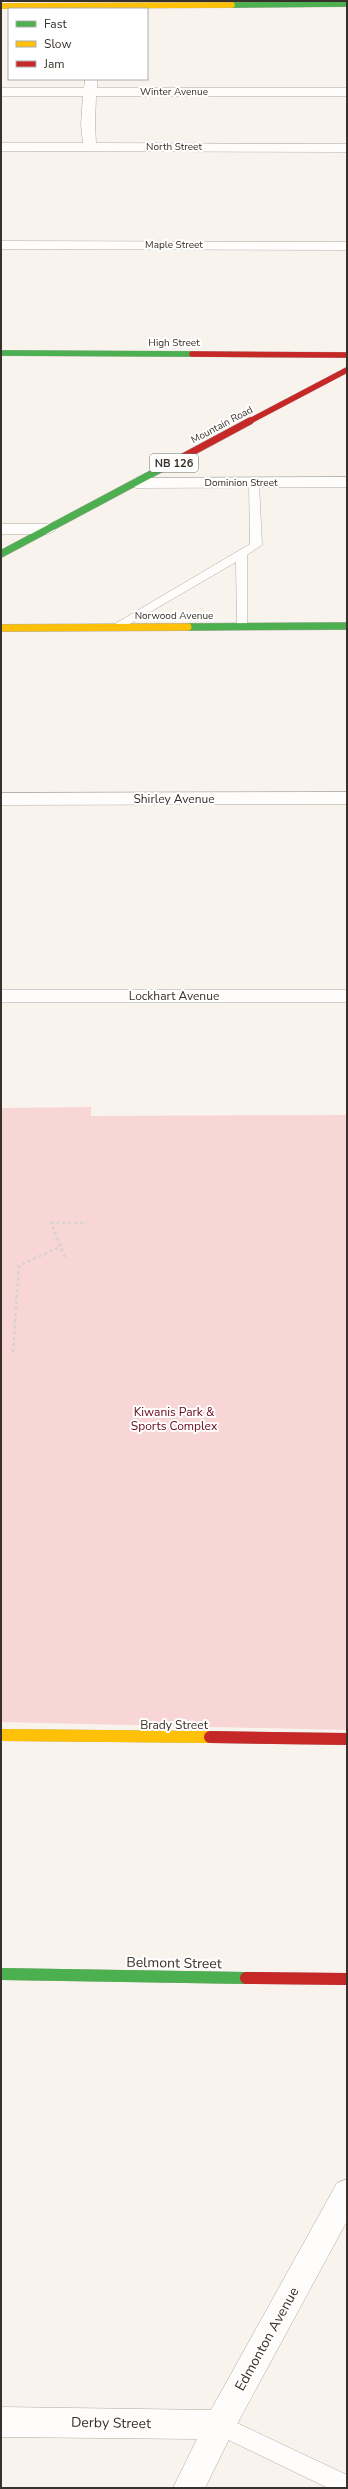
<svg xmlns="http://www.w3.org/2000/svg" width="348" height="2489" font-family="'Nunito Sans',sans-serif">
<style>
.green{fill:#f8d6d5}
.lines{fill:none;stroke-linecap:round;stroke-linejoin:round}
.lane-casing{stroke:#b1aba6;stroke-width:1}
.street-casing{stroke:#b1aba6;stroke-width:1}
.fast-far2-casing{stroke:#b1aba6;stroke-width:6}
.fast-far1-casing{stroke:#b1aba6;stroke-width:8}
.fast-casing{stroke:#b1aba6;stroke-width:12}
.slow-far2-casing{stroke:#b1aba6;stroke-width:6}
.slow-far1-casing{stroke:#b1aba6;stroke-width:8}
.slow-casing{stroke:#b1aba6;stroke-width:12}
.jam-far2-casing{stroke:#b1aba6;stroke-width:6}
.jam-far1-casing{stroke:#b1aba6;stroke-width:8}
.jam-casing{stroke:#b1aba6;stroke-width:12}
.path{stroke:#d5d2d0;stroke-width:2.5;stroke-dasharray:3 3;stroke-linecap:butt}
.lane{fill:#fefdfc;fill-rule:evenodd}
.street{fill:#fefdfc;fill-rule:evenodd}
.fast-far2{stroke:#4caf50;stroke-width:5.5}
.fast-far1{stroke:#4caf50;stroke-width:7}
.fast{stroke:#4caf50;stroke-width:12}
.slow-far2{stroke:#ffc107;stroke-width:5.5}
.slow-far1{stroke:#ffc107;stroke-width:7}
.slow{stroke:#ffc107;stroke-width:12}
.jam-far2{stroke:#c62828;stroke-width:5.5}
.jam-far1{stroke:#c62828;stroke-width:7}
.jam{stroke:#c62828;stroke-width:12}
.labels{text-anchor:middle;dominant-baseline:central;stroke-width:4;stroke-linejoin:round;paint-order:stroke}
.far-street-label{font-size:10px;fill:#38302a;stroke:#fff}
.shield{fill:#fff;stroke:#746e6a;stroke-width:1}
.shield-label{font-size:11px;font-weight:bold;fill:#38302a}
.street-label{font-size:12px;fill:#38302a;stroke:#fff}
.park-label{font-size:12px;fill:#65061d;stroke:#fff}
.near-street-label{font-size:14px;fill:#38302a;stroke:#fff}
</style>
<rect width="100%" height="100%" fill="#f9f3ed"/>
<path class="green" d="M91 1107V1116L347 1115V1730L1 1722V1108Z"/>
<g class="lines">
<defs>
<path id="lane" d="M254 480 259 483 262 545 247 555V629H239L237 627 236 562 121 629H113V625L250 544 249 483Z
M220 2415 347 2475V2488H328L212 2432 209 2425 212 2418Z"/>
<path id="street" d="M85 79H97V88H347V96H96L95 124 96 143 347 144V152L1 151V143H83L81 124 83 96H1V88H84Z
M1 241 347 242V250L1 249Z
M347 477V487L136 488 128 483 136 478Z
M1 524H47L53 526 55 529 53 532 47 534H1Z
M347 792V804L1 805V793Z
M1 990H347V1002H1Z
M347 2179V2221L231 2435 205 2488H173L197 2439 1 2437V2407L211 2410 337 2183Z"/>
<path id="fast-far2" d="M232 5 347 4
M1 353 192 354"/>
<path id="fast-far1" d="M1 554 168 465
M188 627 347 626"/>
<path id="fast" d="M1 1974 246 1978"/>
<path id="slow-far2" d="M1 6 232 5"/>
<path id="slow-far1" d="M1 628 188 627"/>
<path id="slow" d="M1 1735 210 1737"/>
<path id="jam-far2" d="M192 354 347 355
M248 422 347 370"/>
<path id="jam-far1" d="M168 465 250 421"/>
<path id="jam" d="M210 1737 347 1739
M246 1978 347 1979"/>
</defs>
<use href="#lane" class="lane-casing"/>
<use href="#street" class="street-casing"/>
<use href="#fast-far2" class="fast-far2-casing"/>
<use href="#fast-far1" class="fast-far1-casing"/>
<use href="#fast" class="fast-casing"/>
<use href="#slow-far2" class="slow-far2-casing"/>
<use href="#slow-far1" class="slow-far1-casing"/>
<use href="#slow" class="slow-casing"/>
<use href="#jam-far2" class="jam-far2-casing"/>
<use href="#jam-far1" class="jam-far1-casing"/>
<use href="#jam" class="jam-casing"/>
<path class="path" d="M65 1257 51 1223H87
M13 1352 19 1266 61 1246"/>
<use href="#lane" class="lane"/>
<use href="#street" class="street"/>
<use href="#fast-far2" class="fast-far2"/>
<use href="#fast-far1" class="fast-far1"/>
<use href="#fast" class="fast"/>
<use href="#slow-far2" class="slow-far2"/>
<use href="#slow-far1" class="slow-far1"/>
<use href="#slow" class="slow"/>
<use href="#jam-far2" class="jam-far2"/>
<use href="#jam-far1" class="jam-far1"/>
<use href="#jam" class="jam"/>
</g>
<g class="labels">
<g class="far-street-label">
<text x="174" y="92">Winter Avenue</text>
<text x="174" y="147">North Street</text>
<text x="174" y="245">Maple Street</text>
<text x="174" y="343">High Street</text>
<text transform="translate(222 425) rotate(-28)">Mountain Road</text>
<text x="241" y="483">Dominion Street</text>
<text x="174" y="616">Norwood Avenue</text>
</g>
<rect class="shield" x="150" y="454" width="48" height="18" rx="3"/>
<g class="shield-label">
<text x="174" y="463">NB 126</text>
</g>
<g class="street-label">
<text x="174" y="799">Shirley Avenue</text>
<text x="174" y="996">Lockhart Avenue</text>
<text x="174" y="1725">Brady Street</text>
</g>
<g class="park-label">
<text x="174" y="1412">Kiwanis Park &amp;<tspan x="174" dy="14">Sports Complex</tspan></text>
</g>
<g class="near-street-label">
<text transform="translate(174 1963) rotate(1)">Belmont Street</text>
<text transform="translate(267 2339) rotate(-61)">Edmonton Avenue</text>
<text transform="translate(111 2423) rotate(1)">Derby Street</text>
</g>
</g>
<rect width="348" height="2489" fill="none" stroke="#38302a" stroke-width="4"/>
<rect x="8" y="8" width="140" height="72" fill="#ffffff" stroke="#afacaa"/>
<rect x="16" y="21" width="20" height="6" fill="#4caf50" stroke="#afacaa"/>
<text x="44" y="28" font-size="12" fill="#38302a">Fast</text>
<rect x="16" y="41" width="20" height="6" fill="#ffc107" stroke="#afacaa"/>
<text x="44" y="48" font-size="12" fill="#38302a">Slow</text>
<rect x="16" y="61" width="20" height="6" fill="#c62828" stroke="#afacaa"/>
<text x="44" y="68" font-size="12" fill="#38302a">Jam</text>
</svg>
